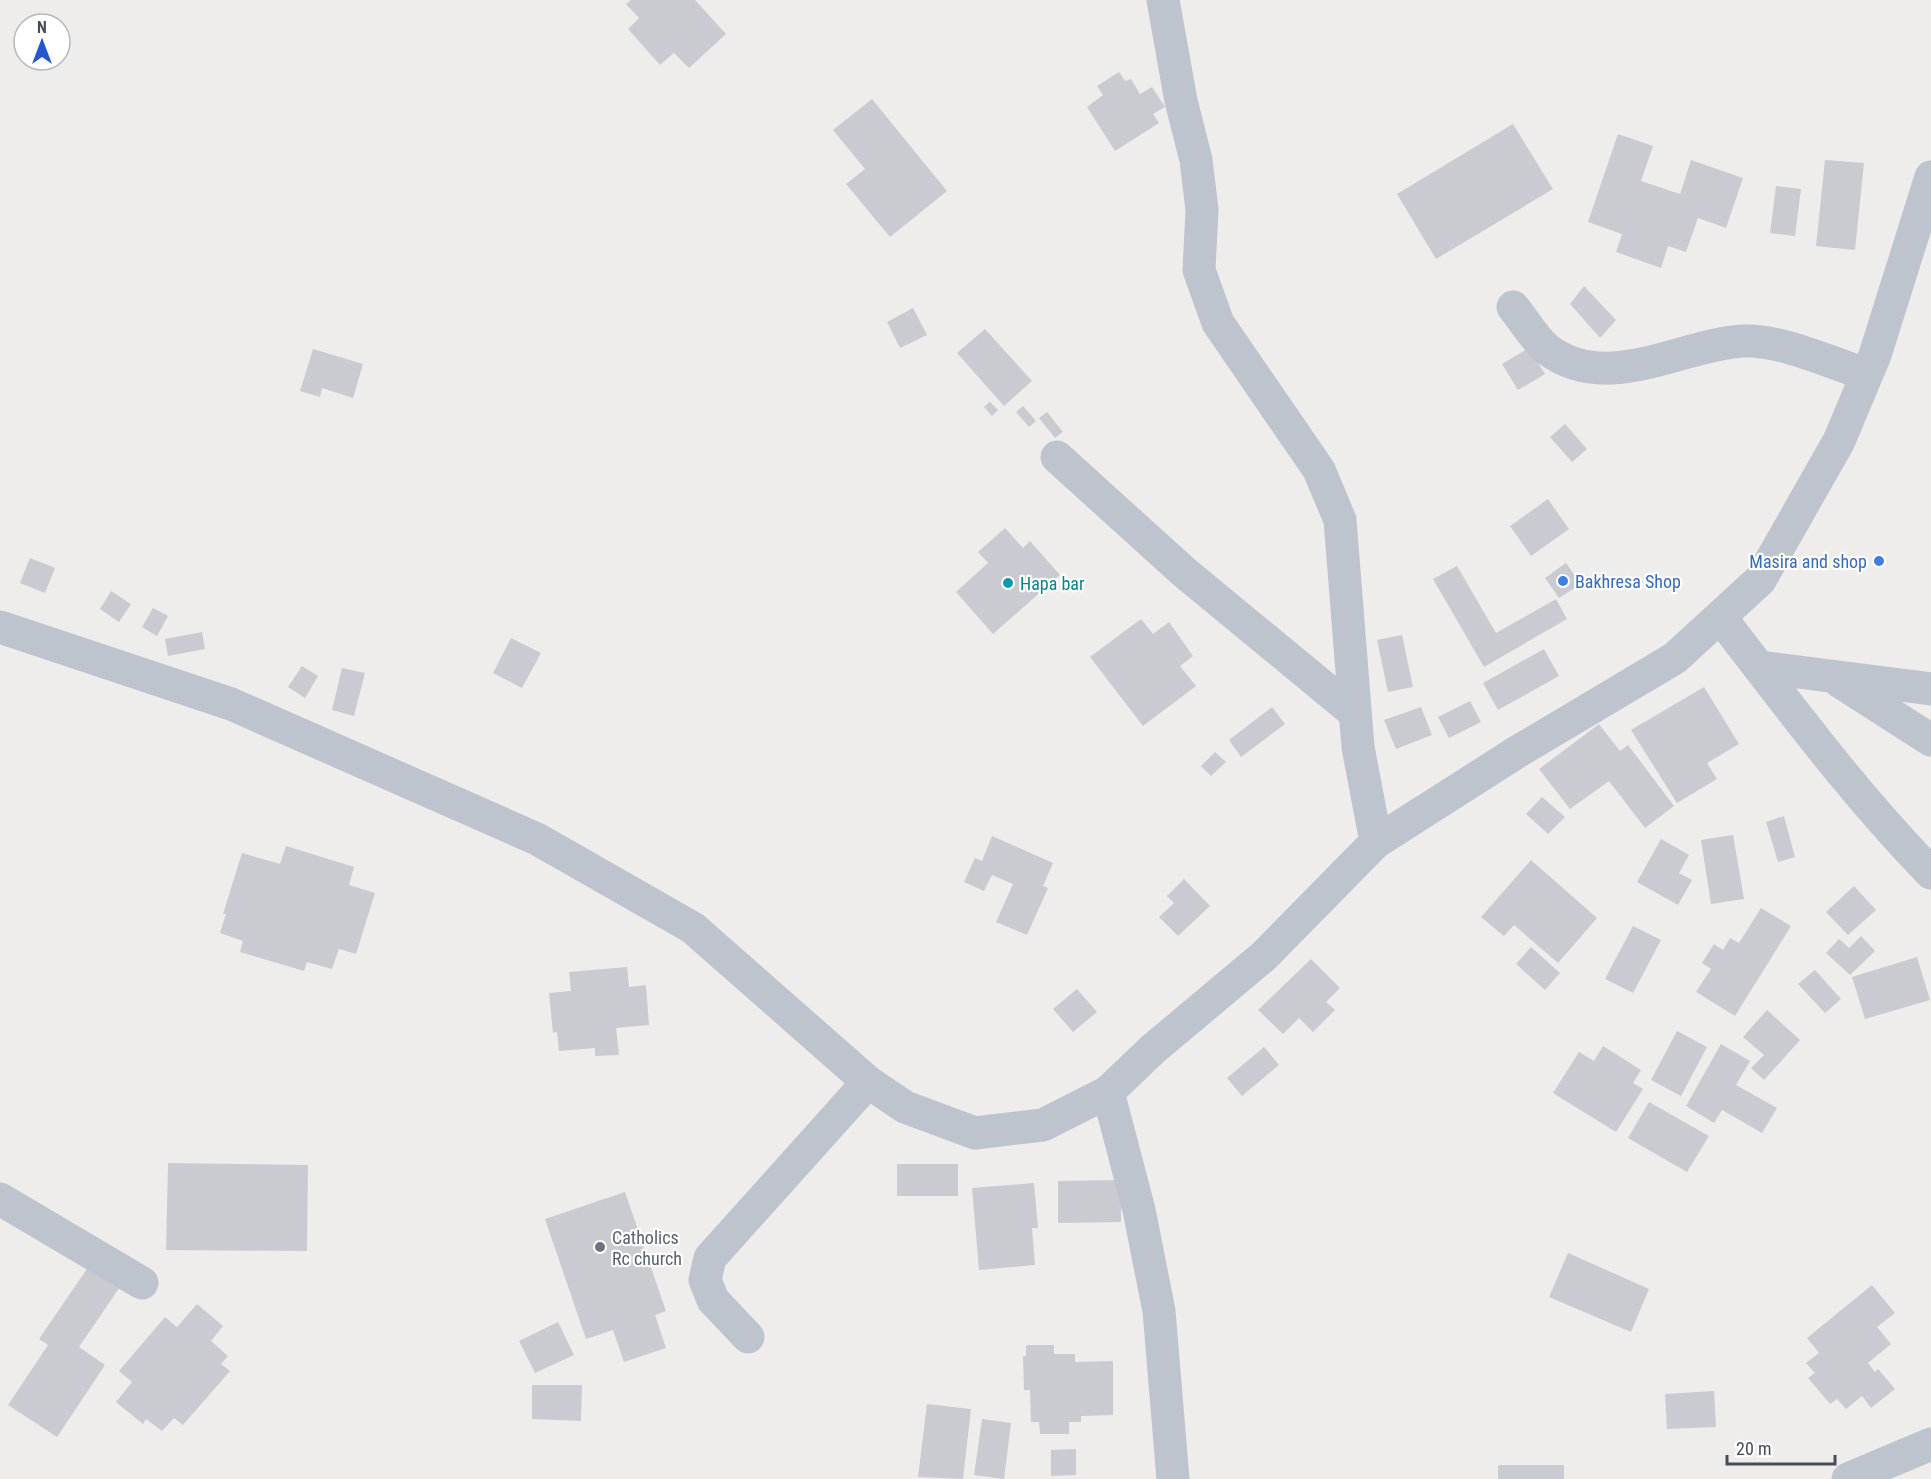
<svg xmlns="http://www.w3.org/2000/svg" width="1931" height="1479" font-family="'Roboto Condensed',sans-serif">
<style>
.building{fill:#cacad1}
.lines{fill:none;stroke-linecap:round;stroke-linejoin:round}
.minor{stroke:#bec4ce;stroke-width:33}
.shop-dot{fill:#3f7fe0;stroke:#fff;stroke-width:2}
.culture-dot{fill:#0f9aa8;stroke:#fff;stroke-width:2}
.worship-dot{fill:#6b7280;stroke:#fff;stroke-width:2}
.labels{text-anchor:middle;dominant-baseline:central;stroke-width:4.5;stroke-linejoin:round;paint-order:stroke}
.shop-label{font-size:18px;fill:#366cbe;stroke:#fff;text-anchor:end}
.culture-label{font-size:18px;fill:#0d838f;stroke:#fff;text-anchor:start}
.worship-label{font-size:18px;fill:#5b616d;stroke:#fff;text-anchor:start}
</style>
<rect width="100%" height="100%" fill="#efecec"/>
<path class="building" d="M631 0H695L726 34 689 68 674 53 660 65 628 29 639 18 626 4Z
M1119 72 1125 81 1131 79 1140 94 1152 87 1165 107 1153 114 1159 123 1115 151 1087 107 1103 95 1097 86Z
M872 99 947 191 890 237 846 184 865 169 833 130Z
M1513 124 1553 189 1436 259 1397 194Z
M1618 134 1653 146 1641 181 1680 194 1691 160 1743 178 1726 228 1698 218 1686 252 1668 246 1661 268 1616 252 1622 234 1588 222Z
M1825 160 1864 163 1855 250 1816 246Z
M1776 186 1801 189 1795 236 1770 233Z
M1584 286 1616 320 1600 338 1570 304Z
M913 308 927 335 900 348 887 322Z
M985 329 1032 381 1004 406 957 353Z
M1529 348 1545 374 1518 390 1502 364Z
M313 349 363 364 353 398 322 388 320 397 300 391Z
M990 402 998 410 992 416 984 407Z
M1023 406 1036 421 1029 427 1016 412Z
M1047 412 1063 432 1055 438 1039 418Z
M1565 424 1587 449 1572 462 1550 437Z
M1548 499 1569 529 1531 556 1510 526Z
M1005 528 1023 548 1030 541 1060 575 993 634 956 592 988 563 978 552Z
M30 558 55 568 45 593 20 583Z
M1566 563 1581 584 1559 598 1545 578Z
M1457 566 1496 633 1556 599 1567 619 1484 667 1433 579Z
M111 591 131 604 119 622 100 609Z
M153 608 168 616 157 636 142 627Z
M1141 619 1153 634 1169 622 1193 656 1180 666 1196 686 1143 726 1090 657Z
M202 632 205 649 168 656 165 639Z
M1402 635 1413 687 1388 692 1377 640Z
M511 638 541 653 522 688 493 673Z
M1544 649 1559 676 1498 710 1483 683Z
M302 666 318 676 305 698 288 687Z
M342 668 365 673 354 716 332 710Z
M1704 687 1739 744 1707 763 1717 779 1677 803 1631 730Z
M1470 701 1481 722 1449 738 1438 717Z
M1272 707 1285 724 1241 757 1229 740Z
M1421 707 1432 735 1396 749 1384 720Z
M1599 724 1620 751 1628 745 1674 806 1645 828 1609 781 1570 809 1539 769Z
M1215 752 1226 762 1211 776 1201 766Z
M1542 797 1565 817 1548 834 1526 814Z
M1784 816 1795 857 1778 862 1766 822Z
M1733 835 1744 899 1711 904 1701 840Z
M992 836 1053 863 1043 886 1048 888 1027 935 996 922 1013 884 992 875 984 891 964 882 975 858 982 861Z
M1661 839 1689 855 1679 873 1692 880 1678 905 1637 882Z
M286 846 354 867 349 885 375 893 356 954 339 949 332 969 307 962 304 971 240 952 243 941 220 933 226 914H223L242 853 280 864Z
M1531 860 1597 918 1558 963 1514 925 1504 936 1481 917Z
M1184 879 1210 906 1178 936 1159 917 1174 903 1167 896Z
M1854 886 1876 910 1848 935 1826 912Z
M1761 908 1791 926 1735 1016 1696 992 1711 969 1702 963 1714 944 1723 950 1730 938 1739 943Z
M1633 926 1661 940 1633 993 1605 979Z
M1861 936 1875 951 1850 975 1826 953 1839 939 1849 948Z
M1531 947 1560 973 1545 990 1516 964Z
M1917 957 1930 1000 1865 1019 1852 977Z
M1311 959 1340 988 1326 1002 1335 1010 1313 1032 1299 1018 1283 1034 1258 1010Z
M627 967 629 987 646 985 649 1025 616 1028 619 1055 595 1056V1048L559 1051 557 1032 553 1033 549 993 571 991 569 972Z
M1815 970 1841 999 1825 1013 1798 984Z
M1077 989 1097 1012 1073 1032 1053 1009Z
M1767 1010 1800 1040 1764 1080 1751 1068 1764 1055 1743 1037Z
M1677 1031 1707 1047 1681 1096 1651 1080Z
M1721 1044 1750 1061 1736 1085 1777 1108 1762 1133 1722 1110 1714 1123 1686 1106Z
M1603 1046 1641 1070 1633 1083 1643 1089 1616 1132 1553 1093 1579 1052 1594 1061Z
M1264 1047 1279 1065 1242 1096 1227 1078Z
M1649 1102 1709 1136 1687 1172 1628 1138Z
M168 1163 308 1165 307 1251 166 1250Z
M897 1164H958V1196H897Z
M1121 1180V1222L1058 1223V1181Z
M1034 1183 1038 1228H1032L1035 1265 979 1270 972 1188Z
M625 1192 666 1311 655 1315 666 1348 624 1362 613 1330 586 1339 545 1219Z
M1568 1253 1649 1289 1631 1332 1549 1297Z
M91 1263 122 1284 79 1347 105 1365 57 1437 8 1405 48 1345 39 1339Z
M1872 1285 1895 1313 1877 1327 1891 1344 1868 1363 1875 1372 1878 1369 1895 1389 1871 1408 1862 1396 1846 1409 1837 1399 1830 1404 1808 1378 1815 1373 1806 1363 1819 1353 1807 1338Z
M197 1304 223 1326 211 1341 228 1356 221 1364 230 1371 183 1425 174 1418 162 1431 146 1419 143 1424 116 1402 132 1382 119 1371 165 1317 177 1327Z
M558 1322 574 1355 535 1373 519 1341Z
M1026 1345H1054V1354H1075V1362L1113 1361V1415L1081 1416V1422H1069V1434H1040L1039 1422H1031L1030 1390H1024L1023 1356H1026Z
M532 1385H582L581 1421 532 1419Z
M1714 1391 1716 1427 1667 1429 1665 1394Z
M927 1404 971 1409 963 1479 918 1477Z
M982 1419 1011 1423 1004 1479 974 1475Z
M1076 1449V1475L1051 1476V1450Z
M1498 1465H1564V1479H1498Z"/>
<g class="lines">
<path class="minor" d="M1163 0 1181 101 1196 160 1202 210 1199 270 1218 323 1319 470 1340 520 1358 747 1376 842
M1513 307C1524 320 1535 340 1548 350 1608 394 1679 345 1743 341 1780 339 1831 363 1866 374
M1057 457 1184 572 1355 713
M1721 618C1788 705 1854 794 1931 873
M0 627 231 704 537 839 693 928 868 1082 905 1107 975 1133 1043 1125 1108 1092 1153 1049 1264 956 1376 842 1517 752 1675 658 1760 580 1839 441 1875 355 1931 177
M1759 667 1931 689
M1839 681 1931 740
M1108 1092 1139 1210 1159 1311 1173 1479
M0 1199 142 1283
M748 1337 713 1300 705 1280 710 1258 868 1082
M1848 1479 1931 1444"/>
</g>
<g class="shop-dot">
<circle cx="1879" cy="561" r="6"/>
<circle cx="1563" cy="581" r="6"/>
</g>
<circle class="culture-dot" cx="1008" cy="583" r="6"/>
<circle class="worship-dot" cx="600" cy="1247" r="6"/>
<g class="labels">
<g class="shop-label">
<text x="1867" y="561">Masira and shop</text>
<text x="1575" y="581" text-anchor="start">Bakhresa Shop</text>
</g>
<g class="culture-label">
<text x="1020" y="583">Hapa bar</text>
</g>
<g class="worship-label">
<text x="612" y="1237">Catholics<tspan x="612" dy="21">Rc church</tspan></text>
</g>
</g>
<g transform="translate(42 42)"><circle r="28" fill="#ffffff" stroke="#b5b8bc" stroke-width="1.5"/>
<path d="M0-4.5L10 22L0 15L-10 22Z" fill="#2357d1"/>
<text y="-9" font-size="16" font-weight="bold" text-anchor="middle" fill="#464d58">N</text>
</g>
<path d="M1727 1455v9h108v-9" fill="none" stroke="#464d58" stroke-width="3"/>
<text x="1736" y="1455" font-size="18" fill="#464d58" stroke="#ffffff" stroke-width="4.5" paint-order="stroke">20 m</text>
</svg>
